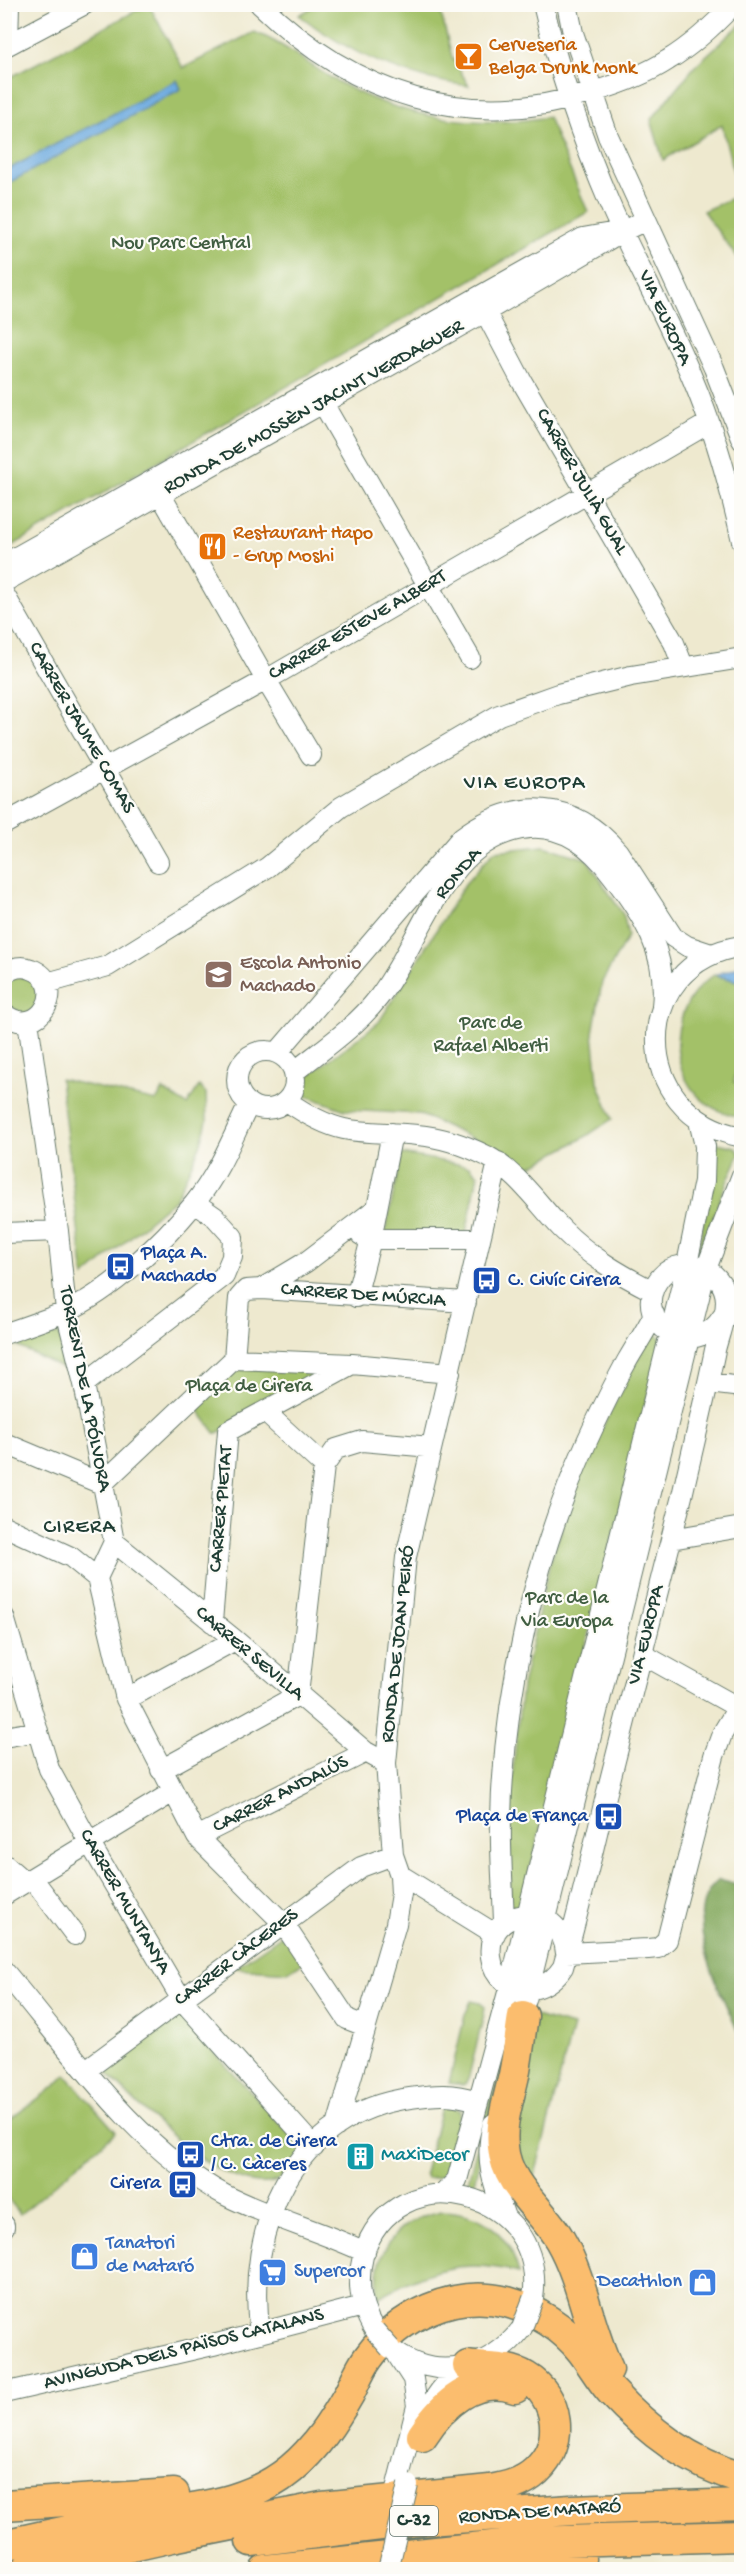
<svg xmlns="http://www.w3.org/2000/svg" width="746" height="2574" font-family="'Gochi Hand',sans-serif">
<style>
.green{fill:#a3c168;stroke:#617f4e;stroke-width:1.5}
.forest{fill:#82a75c;stroke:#507248;stroke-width:1.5}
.water{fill:#6daadf;stroke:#46748a;stroke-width:1.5}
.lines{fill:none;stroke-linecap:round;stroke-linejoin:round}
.minor-casing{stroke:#67796a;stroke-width:22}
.highway-casing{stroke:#67796a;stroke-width:33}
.minor{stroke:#fff;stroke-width:20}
.highway{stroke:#fbbd6e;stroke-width:30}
.minor-bridge-casing{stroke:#67796a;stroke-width:22;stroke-linecap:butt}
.minor-bridge{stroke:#fff;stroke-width:20}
.labels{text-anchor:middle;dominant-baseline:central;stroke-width:4.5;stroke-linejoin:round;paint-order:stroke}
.shield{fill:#fdfcf7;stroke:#62766e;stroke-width:1.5}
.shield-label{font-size:18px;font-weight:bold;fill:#1f3d34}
.food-label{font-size:20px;fill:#c56008;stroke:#fdfcf7;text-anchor:start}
.park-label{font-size:20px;fill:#405e41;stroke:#fdfcf7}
.street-label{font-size:20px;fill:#1f3d34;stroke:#fdfcf7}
.education-label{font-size:20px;fill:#785e54;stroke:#fdfcf7;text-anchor:start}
.transit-label{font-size:20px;fill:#164399;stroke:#fdfcf7;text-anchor:start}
.culture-label{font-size:20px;fill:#0d838f;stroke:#fdfcf7;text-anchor:start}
.shop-label{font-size:20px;fill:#366cbe;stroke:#fdfcf7;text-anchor:start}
.neighbourhood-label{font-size:21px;letter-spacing:1.5px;fill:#1f3d34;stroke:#fdfcf7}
</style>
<rect width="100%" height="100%" fill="#fdfcf7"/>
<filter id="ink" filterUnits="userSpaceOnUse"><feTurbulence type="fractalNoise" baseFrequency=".0167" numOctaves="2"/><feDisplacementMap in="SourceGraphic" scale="12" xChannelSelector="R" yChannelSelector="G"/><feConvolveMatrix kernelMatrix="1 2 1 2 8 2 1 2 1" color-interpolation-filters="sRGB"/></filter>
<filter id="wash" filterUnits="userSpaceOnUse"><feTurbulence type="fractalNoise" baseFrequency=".008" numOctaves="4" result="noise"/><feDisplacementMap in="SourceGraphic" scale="24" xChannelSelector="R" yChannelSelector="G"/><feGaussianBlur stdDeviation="1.35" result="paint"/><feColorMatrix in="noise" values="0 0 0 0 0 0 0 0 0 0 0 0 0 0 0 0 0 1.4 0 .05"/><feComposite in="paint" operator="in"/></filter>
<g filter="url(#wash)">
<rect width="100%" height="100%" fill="#eee9cf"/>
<path class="green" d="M318 4 439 5 452 57 469 86C405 78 349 54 299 15Z
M147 5H149L183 68 254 32C286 44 311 67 340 83 403 118 477 129 548 117L588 212 5 550V80Z
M741 24V263L703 211 739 195 722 125 663 160 651 120 695 66Z
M544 846 587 859 624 916 628 936 602 982 593 1033 598 1082 612 1119 585 1137 526 1169 498 1150 419 1114 345 1110 304 1095V1079L379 1022 465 884 494 851Z
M15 975 36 979 43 999 29 1015 5 1006V984Z
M714 975 741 982V1049L734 1082 741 1083V1117C668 1106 656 1014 714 975Z
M60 1079 156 1101 163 1090 187 1105 199 1086 206 1093 207 1121 200 1146 176 1198 84 1277Z
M717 1143 736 1147 740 1153 721 1196 701 1256 698 1258 714 1144Z
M402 1154 469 1166 478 1175 466 1233H385Z
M652 1330 662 1339 522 1903 512 1912 510 1899V1797L522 1686 550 1562 586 1460Z
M59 1333 70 1372 17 1346Z
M241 1362 332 1369 216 1434 193 1403Z
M285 1933 305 1961 288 1972 235 1968Z
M519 1994 474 2183 471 2186 468 2182 515 1997Z
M471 2001 480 2003 485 2007 484 2014 469 2076 466 2083 463 2085 449 2083 465 2015Z
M179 2015 300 2145 302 2154C295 2162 286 2178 277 2181 225 2199 139 2106 107 2073Z
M535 2016 573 2026 530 2194 508 2145Z
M66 2075 116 2132 20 2214 5 2195V2123L55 2086Z
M441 2107H452L460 2111 459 2117 446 2169 442 2176 427 2178 425 2173Z
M442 2211C484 2213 508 2232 519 2273 465 2257 425 2270 378 2298 373 2250 396 2220 442 2211Z"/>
<path class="forest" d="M719 1880 741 1886V2039C725 1999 675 1913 719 1880Z"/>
<path class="water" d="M177 80 181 89 5 185V171Z
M741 966V982L715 975Z"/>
</g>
<g filter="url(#ink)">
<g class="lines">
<defs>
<path id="minor" d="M260 4C354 95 466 133 593 92 620 84 645 75 668 60 693 45 714 25 734 4
M543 4C559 73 583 142 611 207 637 266 669 321 693 380 715 432 730 486 742 541
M567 4 573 33 608 136 714 368 742 440
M8 45 9 4
M4 47 85 4
M479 300 521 380 674 643 683 666
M317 393 470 658
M154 483 266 680 311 755
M4 564 583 238 611 233
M4 582 485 312 623 231 646 220
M4 594 158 862
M4 824 266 680 709 423
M742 946C628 963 629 1116 742 1137
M4 974C12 968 21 965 31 969 70 983 40 1042 4 1014
M47 983 108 966 268 867 341 807 499 715 558 694 631 676 742 658
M28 1021 58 1231 66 1311 84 1384 114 1542 97 1578 126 1699 197 1837 283 1923 347 2019 365 2026
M237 1080a29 29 0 1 1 58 0a29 29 0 1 1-58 0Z
M277 1053 462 837C515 797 574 799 618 852L673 937 687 946 711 954
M294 1072C323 1049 356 1027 379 997 423 940 445 836 529 828 565 825 592 848 612 875 643 915 668 954 662 1006
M287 1101C304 1113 322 1124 344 1129 368 1134 393 1132 417 1135 442 1137 465 1145 487 1156 518 1173 538 1204 562 1229 589 1256 619 1274 653 1291
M4 1233 58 1231
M361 1235 371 1239H480
M261 1289 466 1302
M356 1297 371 1239 392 1133
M4 1334C24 1327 45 1320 65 1312 111 1291 162 1243 194 1204 218 1175 233 1137 249 1104
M234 1359 352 1364 450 1373
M709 1383 742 1387
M84 1384 224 1276 232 1257 233 1237 215 1217 195 1203
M265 1412 324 1466
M4 1443 102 1484 234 1359 239 1298 246 1290 261 1289 306 1262 377 1208
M4 1526 71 1557 97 1578
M671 1539 742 1527
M114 1542 235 1640 366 1752 386 1763
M4 1617 49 1769 89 1842 182 2000 314 2147
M212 1622 228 1431 352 1364
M642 1654 737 1707
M126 1699 235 1640
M4 1737 38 1731
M161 1770 298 1695 324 1466 336 1449 362 1441 431 1447
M197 1837 366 1752
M4 1864 25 1882
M400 1875 495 1934
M33 1879 75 1935
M4 1895 173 1792
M504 1923C503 1888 500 1853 501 1818 504 1689 535 1556 588 1439 600 1413 613 1386 627 1361 636 1345 646 1331 654 1314
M566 1953C561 1897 484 1907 491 1957 492 1966 497 1975 504 1981 525 1998 550 1987 563 1967 579 1911 592 1853 606 1796 632 1696 657 1596 682 1496 693 1447 705 1399 715 1350 719 1334 726 1317 726 1301 725 1265 676 1251 657 1282 631 1323 694 1364 723 1316
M566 1953 648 1949 658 1948 667 1940 714 1756 722 1734 742 1701
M4 1971C68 2047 136 2148 225 2195 270 2218 319 2230 365 2252
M526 2000 706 1269 742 1175
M86 2070 361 1867 393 1855
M493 2124C484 2159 493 2184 505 2217
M337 2126 396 1924 401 1894 400 1875 393 1855 386 1763 406 1557 498 1162
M443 2194 457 2180 510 1985 687 1264 704 1181 705 1146 699 1121
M4 2225V2227
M375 2331C361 2308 356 2283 363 2256 394 2152 549 2189 533 2299
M260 2333C244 2228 295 2113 410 2098 437 2094 451 2093 478 2101
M390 2348C433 2383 490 2371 522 2328
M4 2393 213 2345 363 2306
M425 2421C432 2396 445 2383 465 2367
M396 2489 417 2406 413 2379 398 2356"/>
<path id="highway" d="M523 2016C520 2035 518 2055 514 2075 509 2099 500 2122 503 2147 506 2185 542 2209 560 2240 583 2280 588 2327 608 2369
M422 2436C442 2405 475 2374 515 2388
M4 2505 174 2494
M251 2541 413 2521 571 2510 742 2504
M4 2545C50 2534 96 2525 142 2516 195 2507 248 2505 291 2469 316 2448 333 2422 349 2394 355 2382 360 2369 368 2358 399 2315 454 2289 507 2302 536 2310 564 2328 582 2351 592 2364 600 2379 611 2391 648 2431 689 2463 742 2478
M26 2570 172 2537 322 2507 490 2490C507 2487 523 2483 536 2471 566 2444 559 2396 526 2377 508 2366 487 2369 468 2366
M265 2570 530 2542 742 2536
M470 2570 581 2559"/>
</defs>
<use href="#minor" class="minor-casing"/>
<use href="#highway" class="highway-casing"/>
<use href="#minor" class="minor"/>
<use href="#highway" class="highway"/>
<defs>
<path id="minor-bridge" d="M522 2328 533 2299
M375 2331 390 2348
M388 2570 408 2485"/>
</defs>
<use href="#minor-bridge" class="minor-bridge-casing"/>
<use href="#minor-bridge" class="minor-bridge"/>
</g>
</g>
<defs>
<symbol id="bar-square" viewBox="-11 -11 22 22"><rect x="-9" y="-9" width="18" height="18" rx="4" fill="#e8710a" stroke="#fdfcf7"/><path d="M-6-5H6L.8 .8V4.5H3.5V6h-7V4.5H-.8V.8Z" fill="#fff"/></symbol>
<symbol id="restaurant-square" viewBox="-11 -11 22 22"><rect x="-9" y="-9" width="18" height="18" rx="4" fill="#e8710a" stroke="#fdfcf7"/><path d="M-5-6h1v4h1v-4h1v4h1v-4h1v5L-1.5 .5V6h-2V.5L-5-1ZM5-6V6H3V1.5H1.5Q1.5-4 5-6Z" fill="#fff"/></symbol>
<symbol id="school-square" viewBox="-11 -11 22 22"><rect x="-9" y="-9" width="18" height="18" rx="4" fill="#8d6e63" stroke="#fdfcf7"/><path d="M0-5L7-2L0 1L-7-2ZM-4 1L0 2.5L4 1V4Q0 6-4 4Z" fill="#fff"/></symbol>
<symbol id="bus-square" viewBox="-11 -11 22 22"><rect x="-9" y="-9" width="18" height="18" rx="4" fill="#1a4fb4" stroke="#fdfcf7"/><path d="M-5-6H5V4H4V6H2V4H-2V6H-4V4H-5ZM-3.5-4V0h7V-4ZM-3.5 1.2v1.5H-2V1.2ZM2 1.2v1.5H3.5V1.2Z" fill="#fff"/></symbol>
<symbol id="building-square" viewBox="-11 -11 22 22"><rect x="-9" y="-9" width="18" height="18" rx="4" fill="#0f9aa8" stroke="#fdfcf7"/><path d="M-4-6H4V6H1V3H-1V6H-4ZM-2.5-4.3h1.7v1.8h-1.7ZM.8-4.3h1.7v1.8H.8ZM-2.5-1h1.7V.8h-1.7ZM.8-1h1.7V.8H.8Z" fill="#fff"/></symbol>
<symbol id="shop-square" viewBox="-11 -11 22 22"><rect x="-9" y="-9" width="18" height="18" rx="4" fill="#3f7fe0" stroke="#fdfcf7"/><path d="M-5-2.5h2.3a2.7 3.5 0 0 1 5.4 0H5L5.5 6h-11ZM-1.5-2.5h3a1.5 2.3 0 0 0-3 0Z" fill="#fff"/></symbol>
<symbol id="supermarket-square" viewBox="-11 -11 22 22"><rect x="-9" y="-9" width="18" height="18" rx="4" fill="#3f7fe0" stroke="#fdfcf7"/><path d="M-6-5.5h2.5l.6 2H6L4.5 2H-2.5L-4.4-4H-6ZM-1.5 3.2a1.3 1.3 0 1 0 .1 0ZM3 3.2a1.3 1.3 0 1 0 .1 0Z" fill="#fff"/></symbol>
</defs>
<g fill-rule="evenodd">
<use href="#bar-square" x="452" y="40" width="33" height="33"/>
<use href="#restaurant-square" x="196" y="530" width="33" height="33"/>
<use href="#school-square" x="202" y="958" width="33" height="33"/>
<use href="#bus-square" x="104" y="1250" width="33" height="33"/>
<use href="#bus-square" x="470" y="1264" width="33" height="33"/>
<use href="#bus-square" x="592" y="1800" width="33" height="33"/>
<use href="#bus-square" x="174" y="2138" width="33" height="33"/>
<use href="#building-square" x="344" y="2140" width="33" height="33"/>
<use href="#bus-square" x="166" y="2168" width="33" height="33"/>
<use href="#shop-square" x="68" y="2240" width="33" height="33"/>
<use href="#supermarket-square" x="256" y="2256" width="33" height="33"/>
<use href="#shop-square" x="686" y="2266" width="33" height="33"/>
</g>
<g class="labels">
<rect class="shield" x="390" y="2506" width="48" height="30" rx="4.5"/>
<g class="shield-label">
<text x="414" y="2521">C-32</text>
</g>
<g class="food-label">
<text x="489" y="46">Cerveseria<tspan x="489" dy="23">Belga Drunk Monk</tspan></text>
<text x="233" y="534">Restaurant Hapo<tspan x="233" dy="23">- Grup Moshi</tspan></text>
</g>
<g class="park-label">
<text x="181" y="244">Nou Parc Central</text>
<text x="491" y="1024">Parc de<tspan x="491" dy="23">Rafael Alberti</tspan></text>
<text x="249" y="1387">Plaça de Cirera</text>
<text x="567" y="1599">Parc de la<tspan x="567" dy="23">Via Europa</tspan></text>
</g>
<g class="street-label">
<text transform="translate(664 318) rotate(65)">VIA EUROPA</text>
<text transform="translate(314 408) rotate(-29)">RONDA DE MOSSÈN JACINT VERDAGUER</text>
<text transform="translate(581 482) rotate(60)">CARRER JULIÀ GUAL</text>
<text transform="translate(358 626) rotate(-30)">CARRER ESTEVE ALBERT</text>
<text transform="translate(81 728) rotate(60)">CARRER JAUME COMAS</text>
<text transform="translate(459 874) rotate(-50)">RONDA</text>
<text transform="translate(363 1296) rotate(4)">CARRER DE MÚRCIA</text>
<text transform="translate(84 1389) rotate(79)">TORRENT DE LA PÓLVORA</text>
<text transform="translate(222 1509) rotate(-85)">CARRER PIETAT</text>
<text transform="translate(647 1635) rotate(-76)">VIA EUROPA</text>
<text transform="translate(399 1644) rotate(-84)">RONDA DE JOAN PEIRÓ</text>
<text transform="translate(249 1654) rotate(40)">CARRER SEVILLA</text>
<text transform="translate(281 1795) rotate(-27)">CARRER ANDALÚS</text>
<text transform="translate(124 1902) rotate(60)">CARRER MUNTANYA</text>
<text transform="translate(237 1958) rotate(-37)">CARRER CÀCERES</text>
<text transform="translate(184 2350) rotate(-14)">AVINGUDA DELS PAÏSOS CATALANS</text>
<text transform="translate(540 2513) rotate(-4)">RONDA DE MATARÓ</text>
</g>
<g class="education-label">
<text x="240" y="964">Escola Antonio<tspan x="240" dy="23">Machado</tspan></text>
</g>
<g class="transit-label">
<text x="141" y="1254">Plaça A.<tspan x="141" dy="23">Machado</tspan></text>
<text x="508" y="1281">C. Civíc Cirera</text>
<text x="588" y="1817" text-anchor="end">Plaça de França</text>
<text x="211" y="2142">Ctra. de Cirera<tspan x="211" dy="23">/ C. Càceres</tspan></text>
<text x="161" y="2184" text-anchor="end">Cirera</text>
</g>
<g class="culture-label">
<text x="381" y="2156">MaxiDecor</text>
</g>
<g class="shop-label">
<text x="106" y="2244">Tanatori<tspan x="106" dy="23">de Mataró</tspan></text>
<text x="294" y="2272">Supercor</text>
<text x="682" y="2282" text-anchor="end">Decathlon</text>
</g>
<g class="neighbourhood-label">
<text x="525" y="784">VIA EUROPA</text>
<text x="80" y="1528">CIRERA</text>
</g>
</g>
<rect width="746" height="2574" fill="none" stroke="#fdfcf7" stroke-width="24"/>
</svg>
